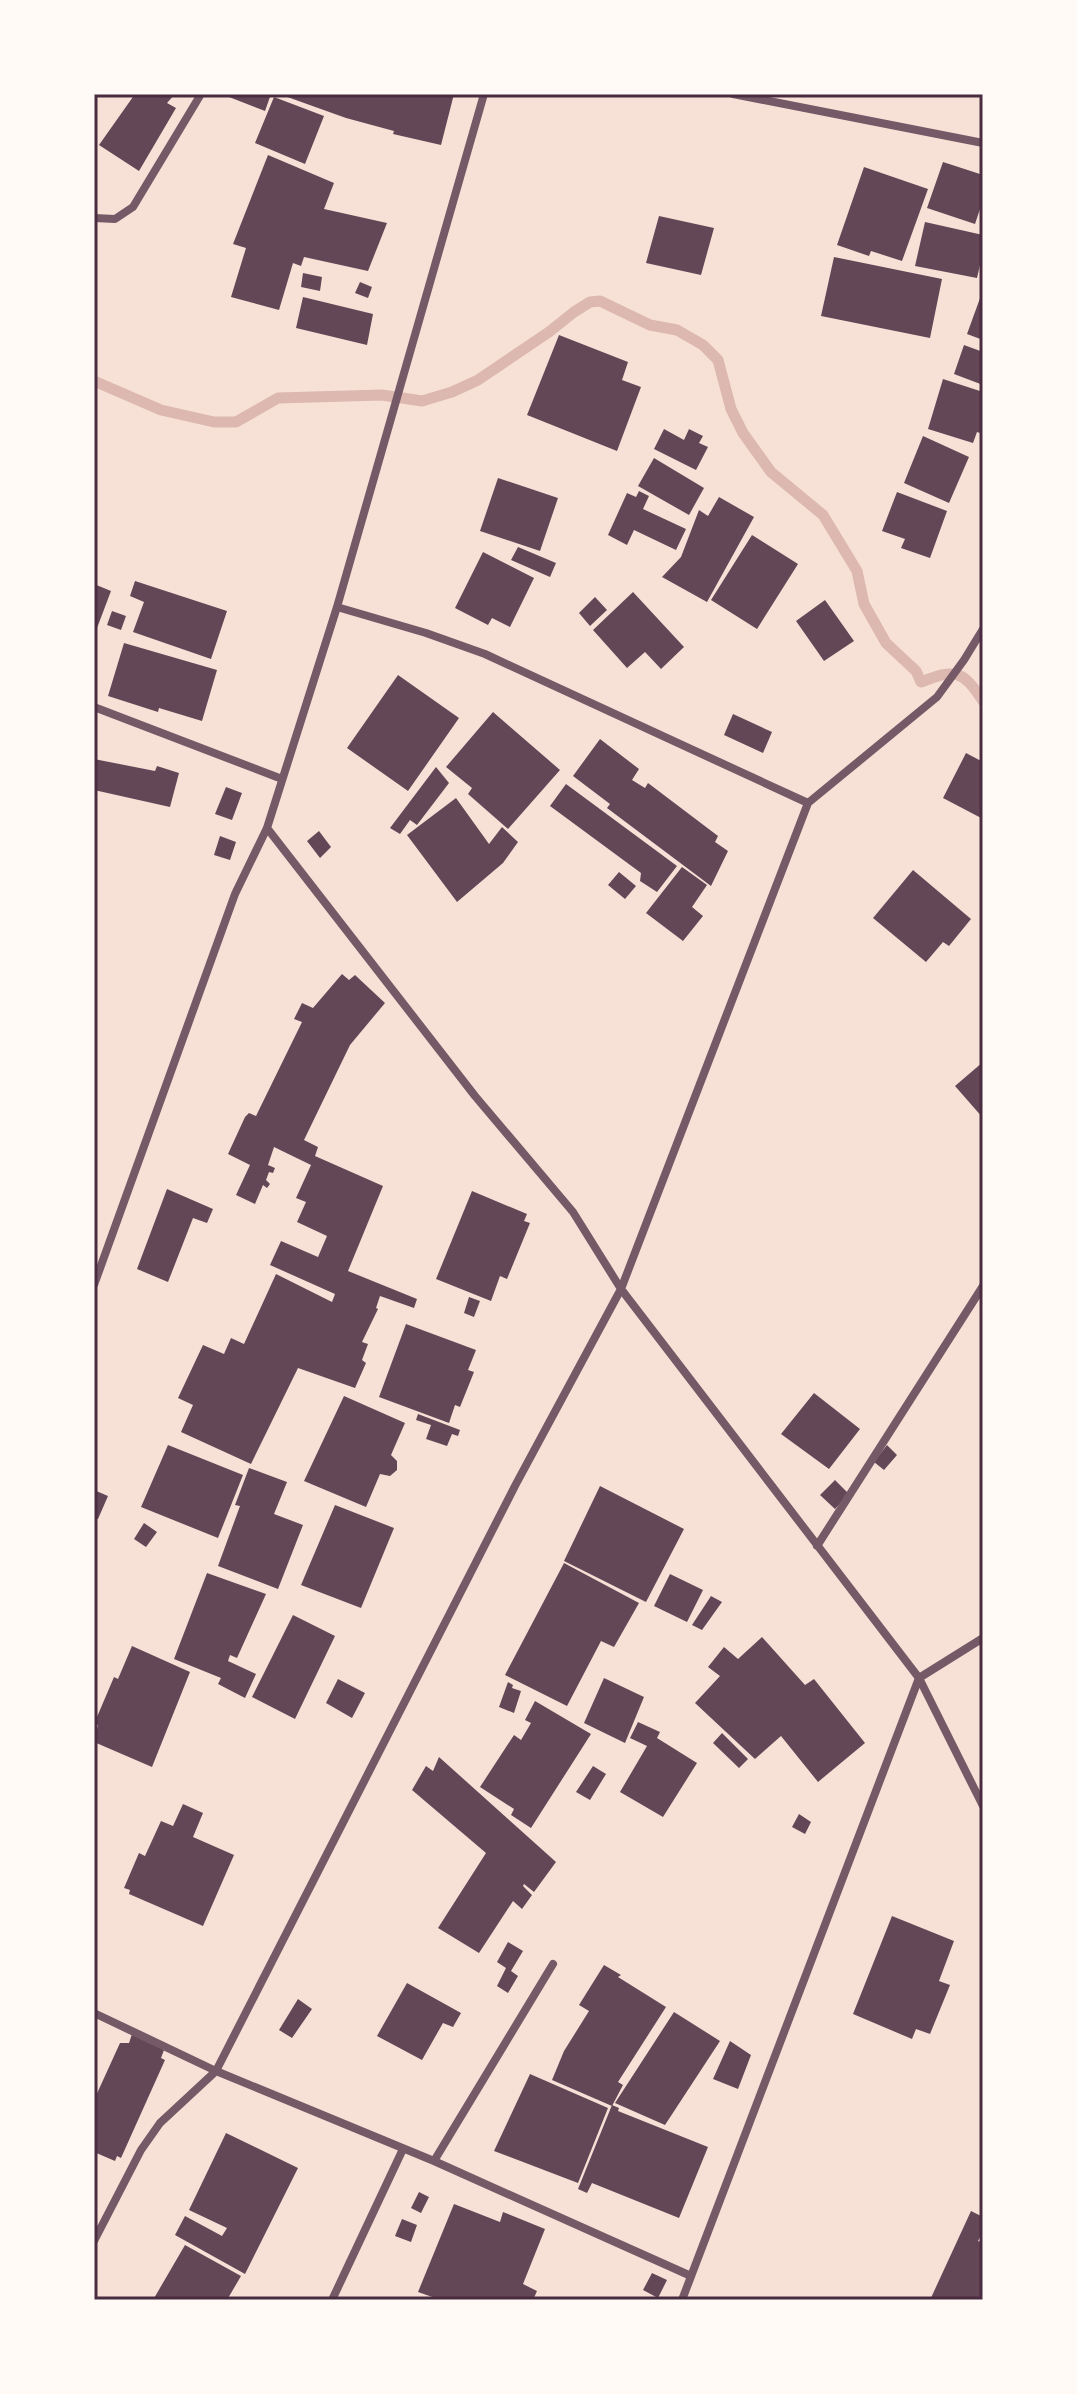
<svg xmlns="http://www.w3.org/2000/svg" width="1077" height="2394" font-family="'Fira Sans Condensed',sans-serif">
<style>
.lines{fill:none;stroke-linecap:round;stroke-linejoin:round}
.stream{stroke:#dcb8b0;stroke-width:11}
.building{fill:#644757}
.minor{stroke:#755966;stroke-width:8}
.neatline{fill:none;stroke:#4a2c40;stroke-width:3}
</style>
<rect width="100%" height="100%" fill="#f7e1d7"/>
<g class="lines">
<path class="stream" d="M94 381 161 410 214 422H236L278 398 382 395 422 401 452 392 478 380 549 332 574 312 590 302 600 301 650 325 677 330 703 345 718 360 731 409 743 433 771 472 823 515 857 571 864 604 886 643 916 671 921 682C955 669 962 669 983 701"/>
</g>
<path class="building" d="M135 94H175L167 103 176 108 139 171 99 145Z
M230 94H271L265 111 229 97Z
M279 94H454L441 145 393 134 394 131 346 118Z
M274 97 324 116 305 164 255 143Z
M268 155 334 183 324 209 387 223 368 271 304 257 301 266 293 263 279 310 231 297 246 248 233 244Z
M943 162 983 175V200L975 224 927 208Z
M864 167 928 189 902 261 871 251 869 256 837 245Z
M659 216 714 228 701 275 646 263Z
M925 222 983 235V252L977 278 915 266Z
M834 257 942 279 930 338 821 316Z
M303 273 322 277 320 291 301 287Z
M360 282 372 287 368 298 355 293Z
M983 290V340L967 334Z
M303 297 373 314 367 345 296 328Z
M559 335 628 362 622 380 641 387 617 451 527 415Z
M964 345 983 352V385L954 374Z
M943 379 983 392V434L977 432 973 443 928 429Z
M664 429 684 440 689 429 703 436 699 443 708 447 696 470 654 449Z
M923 436 969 457 949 503 904 483Z
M654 458 704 488 689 515 638 486Z
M498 478 558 498 540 551 480 531Z
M639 491 649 496 643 509 686 529 676 550 634 530 627 545 608 535 627 493 636 497Z
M897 492 947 511 930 558 901 548 905 539 882 531Z
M719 497 754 517 707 602 662 577 681 557 699 510 708 516Z
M752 535 798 564 757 629 711 600Z
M518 547 556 563 550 577 511 560Z
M483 552 534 578 510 627 492 618 488 625 455 608Z
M135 581 227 611 211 659 133 632 144 602 130 596Z
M94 584 111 591 94 636Z
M633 592 684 647 661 669 645 652 627 668 593 630Z
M595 597 607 610 590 626 579 613Z
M825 600 854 641 824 661 796 621Z
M112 611 126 616 121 630 107 625Z
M124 643 217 670 202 721 159 708 158 712 108 696Z
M398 675 459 718 408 791 347 748Z
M493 712 560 770 508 829 468 794 472 788 446 767Z
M733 714 772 732 763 753 724 735Z
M600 739 639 769 632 780 645 788 648 783 718 836 715 842 728 851 711 886 607 808 610 804 573 776Z
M966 753 983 762V819L943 798Z
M94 759 155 771 157 766 179 773 170 807 94 790Z
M436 767 449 783 417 825 410 820 400 834 390 828Z
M566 784 677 866 657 892 640 881 641 873 550 806Z
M226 787 242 793 232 820 215 814Z
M456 798 489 844 502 827 518 842 503 863 457 902 407 835Z
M319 831 331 847 320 858 307 841Z
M220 836 236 842 230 860 214 855Z
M682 867 707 885 692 907 703 916 683 941 646 913Z
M913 870 971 919 949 946 943 942 926 962 873 918Z
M619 872 636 886 625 899 608 885Z
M342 974 349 980 355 975 385 1003 350 1045 304 1140 318 1147 315 1156 383 1186 348 1271 417 1299 414 1308 380 1296 376 1308 378 1309 362 1342 368 1344 362 1360 366 1363 355 1388 298 1368 251 1464 181 1432 193 1405 178 1398 203 1345 224 1354 231 1338 244 1344 276 1274 332 1302 335 1294 270 1265 281 1241 318 1257 327 1236 297 1222 306 1202 296 1198 311 1165 274 1147 268 1165 275 1168 273 1173 269 1172 266 1180 270 1184 267 1188 263 1185 255 1204 236 1195 250 1165 228 1154 245 1117 249 1113 256 1116 302 1022 294 1019 302 1003 313 1008Z
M983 1062V1118L955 1086Z
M167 1189 213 1209 207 1223 193 1218 168 1282 137 1269Z
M472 1191 527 1214 524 1221 530 1223 507 1279 500 1276 491 1301 436 1279Z
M469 1297 480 1301 474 1317 464 1313Z
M406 1324 476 1350 468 1370 474 1372 460 1407 455 1405 449 1423 379 1397Z
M814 1393 860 1429 829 1469 781 1434Z
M344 1396 405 1423 391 1455 397 1461V1470L390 1476 380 1474 366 1507 304 1481Z
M418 1414 460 1430 458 1436 452 1434 447 1446 426 1439 431 1425 416 1420Z
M168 1445 243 1475 218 1538 141 1507Z
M887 1445 897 1455 884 1470 874 1462Z
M249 1468 287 1482 274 1514 303 1525 278 1589 218 1566 240 1506 235 1505Z
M835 1480 849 1494 835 1509 820 1495Z
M600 1486 684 1529 646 1602 564 1561Z
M94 1490 108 1496 98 1519 94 1518Z
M335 1505 394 1528 361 1608 301 1585Z
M144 1523 157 1532 146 1547 134 1539Z
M564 1563 639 1603 614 1647 601 1641 567 1706 505 1675Z
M207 1573 266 1594 237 1658 230 1655 228 1661 256 1674 245 1698 218 1684 221 1678 174 1659Z
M670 1574 703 1590 687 1622 654 1606Z
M711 1596 722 1602 702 1630 692 1625Z
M293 1615 335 1636 295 1719 252 1697Z
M762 1637 805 1685 814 1679 865 1743 818 1782 781 1736 755 1759 695 1703 720 1676 708 1667 724 1647 738 1659Z
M132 1646 190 1672 152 1767 94 1742 98 1725 94 1724 114 1677 118 1679Z
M604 1678 644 1697 625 1743 584 1723Z
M338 1679 365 1693 352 1718 326 1703Z
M508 1682 513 1685 512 1688 521 1691 514 1713 499 1707Z
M535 1701 591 1734 531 1828 511 1815 514 1809 480 1787 514 1735 521 1740 531 1723 525 1720Z
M638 1722 660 1732 657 1738 697 1763 663 1817 620 1792 647 1746 630 1738Z
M722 1733 748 1759 739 1768 713 1743Z
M439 1757 556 1862 534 1892 524 1884 523 1886 532 1895 522 1909 513 1901 479 1953 438 1928 486 1853 412 1790 426 1766 433 1771Z
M593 1766 606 1774 590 1800 576 1792Z
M183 1804 203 1813 193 1837 234 1855 203 1926 129 1894 130 1890 124 1888 139 1853 145 1856 161 1821 173 1826Z
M799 1814 811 1822 805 1834 792 1827Z
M892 1916 954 1941 939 1981 950 1985 930 2034 916 2029 912 2039 853 2014Z
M508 1942 523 1951 511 1971 518 1976 508 1993 497 1986 506 1968 497 1962Z
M604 1965 621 1975 618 1977 666 2007 618 2082 623 2085 612 2106 552 2080 564 2051 589 2011 579 2005Z
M407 1983 461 2013 453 2027 443 2023 422 2060 377 2036Z
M298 1999 312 2009 292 2038 279 2030Z
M674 2012 720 2041 665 2125 615 2103Z
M132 2034 164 2050 161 2058 165 2060 121 2158 117 2156 115 2161 94 2152V2100L120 2043H129Z
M730 2041 751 2055 738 2089 713 2079Z
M530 2074 608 2108 578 2183 494 2151Z
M612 2105 619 2108 618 2111 708 2147 679 2218 592 2183 587 2193 578 2189Z
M226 2133 298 2168 245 2274 175 2235 185 2216 222 2236 227 2228 189 2210Z
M419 2192 429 2197 421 2213 411 2208Z
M454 2204 500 2222 503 2212 545 2229 523 2284 537 2291 533 2300H441L418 2292Z
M971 2211 983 2217V2231L978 2241 983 2243V2300H930Z
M402 2219 417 2225 411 2242 395 2236Z
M185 2245 241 2276 227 2300H153Z
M652 2273 667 2280 658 2298 643 2290Z"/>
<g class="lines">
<path class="minor" d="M733 94 983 143
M94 218 115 219 133 207 201 94
M337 607 426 633 485 654 808 803
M94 707 282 779
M267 828 475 1096 573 1212 621 1289 919 1678 983 1806
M94 1285 235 894 267 828 337 607 484 94
M817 1546 983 1286
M94 2013 216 2071 434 2161 691 2276
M434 2161 553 1964
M94 2241 141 2150 160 2123 216 2071 516 1484 621 1289 808 803 937 697 964 660 983 629
M332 2300 403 2149
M682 2300 919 1678 983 1638"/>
</g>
<rect width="1077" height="2394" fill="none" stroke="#fffaf5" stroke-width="192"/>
<rect x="96" y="96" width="885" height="2202" class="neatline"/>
</svg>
